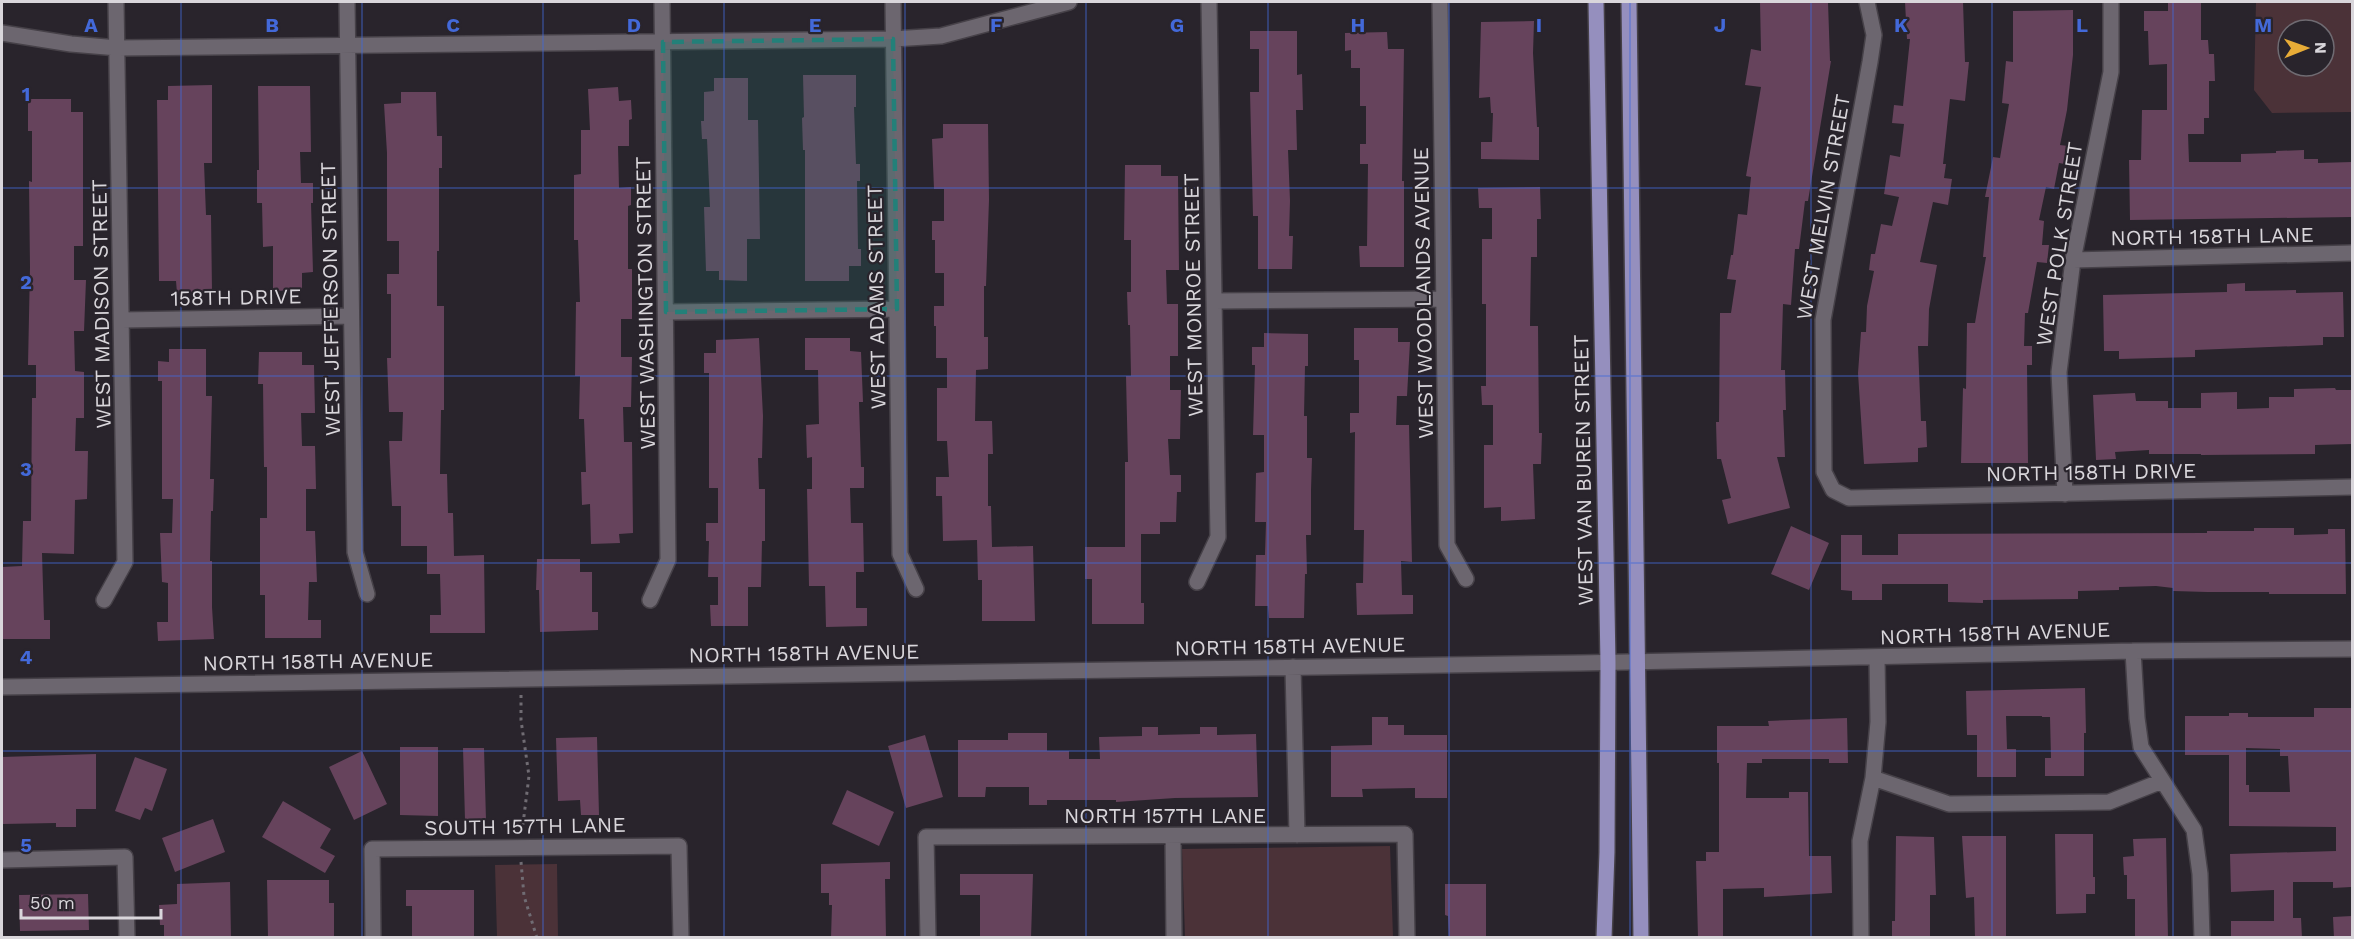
<svg xmlns="http://www.w3.org/2000/svg" width="2354" height="939" font-family="'Work Sans',sans-serif">
<style>
.green{fill:#4b3238;fill-rule:evenodd}
.building{fill:#66435c;fill-rule:evenodd}
.lines{fill:none;stroke-linecap:round;stroke-linejoin:round}
.minor-casing{stroke:#464148;stroke-width:18}
.major-casing{stroke:#464148;stroke-width:18}
.path{stroke:#706c73;stroke-width:3;stroke-dasharray:3 4.5;stroke-linecap:butt}
.minor{stroke:#6c666f;stroke-width:15}
.major{stroke:#958fbe;stroke-width:15}
.marked{fill:#238079;fill-opacity:0.2;stroke:#238079;stroke-width:4.5;stroke-dasharray:12 8;stroke-linejoin:round}
.grid{fill:none;stroke:#4369d9;stroke-width:1.5;stroke-opacity:0.55}
.labels{text-anchor:middle;dominant-baseline:central;stroke-width:4.5;stroke-linejoin:round;paint-order:stroke}
.street-label{font-size:21px;fill:#d9d6db;stroke:#29242c}
.grid-label{font-size:20px;text-anchor:middle;font-weight:bold;fill:#4369d9;stroke:#29242c;stroke-width:4.5;stroke-linejoin:round;paint-order:stroke}
</style>
<rect width="100%" height="100%" fill="#29242c"/>
<path class="green" d="M2256 2H2352V112L2272 113 2254 90ZM2288 30H2324V66H2288Z
M1390 846 1393 937H1185L1182 849Z
M557 864 558 937H497L495 865Z"/>
<path class="building" d="M1760 2H1828L1830 61H1831L1808 201H1805L1799 249H1795L1791 305 1783 304 1781 370H1785L1786 410H1783L1785 457H1777L1790 508 1728 524 1722 500 1731 498 1721 459H1717L1716 422H1719L1720 313H1731L1736 280 1727 279 1731 255H1733L1738 214 1747 215 1751 177 1746 176 1761 87 1745 85 1751 49 1761 51Z
M1905 2H1963L1965 62H1969L1965 101 1950 99 1943 164H1946L1944 178 1952 179 1948 205 1933 202 1920 262 1937 265 1929 309 1928 346H1918L1921 421H1926L1927 447 1918 448V462L1864 464 1858 373 1861 332H1866L1867 306 1874 271 1869 270 1871 254H1875L1881 224 1892 226 1899 197 1884 194 1890 155 1900 157 1904 124 1892 123 1894 105 1903 106 1910 39H1907Z
M2168 2H2201V40H2208L2209 54H2214L2215 81H2209V118H2204V134H2188L2189 162H2241V154L2276 153V151L2304 150V159H2318V163L2352 162V217L2130 220 2129 160H2141L2142 110H2167V64L2149 65 2148 31H2144V11H2168Z
M2073 10V55L2067 110 2060 145 2068 146 2065 164 2059 163 2054 189 2046 187 2039 220 2044 221 2042 245H2049L2047 263 2037 262 2028 313H2025L2024 346H2032V365H2027L2028 463H1961L1963 388 1966 389 1967 323H1975L1986 257H1983L1989 197H1985L1993 157 2000 158 2009 104 2002 103 2006 61 2013 62V11Z
M1534 21 1533 53 1537 127H1539V160L1481 159V142H1492L1493 113H1491L1490 97 1479 98 1481 22Z
M1250 31H1297V75L1302 74 1303 110H1296L1297 150H1288L1290 201 1289 236H1293L1292 269H1258V216H1253L1250 92H1259V49H1250Z
M1387 32 1388 49H1404L1402 181H1404V267H1360L1359 246H1367L1368 164H1360V144H1366V106H1360V68H1351V50L1345 51V33Z
M803 75H856V107H854L856 164H860V181H857L858 249H861V266H849V281H805V150H803L802 118 804 117Z
M714 78H748V120H758L760 239H747V281L719 280V271H706L704 207H710L707 139H702L701 121H704V92L714 91Z
M212 85V163H204L206 215H211L212 291 177 293 176 281H159L157 100H168V86Z
M258 86H310L311 152H300L301 183H313V203H311L313 272 302 273V290L273 291V246L263 247 262 203H257V170H259Z
M618 87 619 101 631 100 632 119 629 120V146H618L619 188 631 187V205L628 206V269H632V319H621V357H632L631 407H623L624 442H632L633 533 619 534 620 543 591 544 590 504 582 505 581 472H586L584 419H579L580 376H575L576 302H580L578 240H574V175L581 174V130H590L588 89Z
M401 92H436L437 136H442V168H439V251H437V306H444V410H441L440 474H447L448 513H453L454 556 484 555 485 633H430V615H441L440 574H427V546H401V506H392L389 441H402L403 412H389L387 358H391V294H387V274H399V241H387V153L384 104 401 103Z
M28 99H71V112H83V246H74V280H86L84 331H74L75 371 84 372V418H76L75 451H88L87 499 75 500 74 554 42 553 44 620H50V639H2V567L22 566 23 521H31L32 398H36V365H28L30 267 29 181 32 182V131H28Z
M943 124H988L989 200 986 286H984V337H988V369L976 370 975 421H992L993 454H988V506H991L992 547 1033 546 1035 621H982V580H978L977 540 943 541 942 496H936V477H949L947 441H937V388H947V358H936V326H934V306H944V273H935V240H932V221H944V189H934L932 139 943 138Z
M1125 165H1161V176H1178L1179 270H1166L1167 304H1178V356H1170V390H1181L1180 439H1168L1170 475H1181V492H1177L1176 522H1160V534H1141V603H1144V624H1092V579H1085V547H1125V462H1128L1126 376H1131L1130 325H1128L1127 292H1131V240H1124Z
M1540 187 1541 219H1537V257H1531L1530 326H1538L1539 433H1542L1541 464H1533L1535 519 1501 521V507L1484 508V445H1493V405H1482L1481 386H1486V304H1482V239H1492V208H1479L1478 188Z
M2245 283V291L2296 290V293L2343 292 2344 337H2323V345L2195 350V357L2119 359V351H2104L2103 295 2227 292V284Z
M1354 328H1398V342H1410L1407 396H1397L1396 425H1409L1412 562 1401 561 1402 595H1413V614L1357 615 1356 583H1363L1364 530H1354L1355 432 1350 433V413H1359V360H1354Z
M1264 333 1308 334V366H1305L1304 416H1307V458H1312L1311 490V535H1306L1307 574H1305L1304 618H1269L1268 606H1255L1256 555H1265L1266 522H1255L1256 473 1264 472V435H1253L1255 365H1252V347H1264Z
M759 338 763 416 762 458H758L759 489H765V541H762L761 587H748V626H711L710 605H718V577H708L709 541H706V523H718V488H709V373H704V353H716V340Z
M805 338H850V351L861 352 863 402H859L861 467H864V488H850L851 523H863L864 572H856V608H867V626L826 627 825 586H809L807 489H812V457L807 458 806 425 819 424 818 370H805Z
M169 349H206V396H212L210 479H214L213 511H211L210 561H212V607L214 639 158 641 157 622H168V583L162 582 160 533H172L173 499H162V381H158V361L169 362Z
M259 352H302V365H314L315 413H301L302 446H315L316 489H306V531H315L317 582H309L308 620H321V638H265V595H260V518H267V467H264L263 384H258Z
M2335 388 2336 390H2352V444L2315 445V454L2201 455V454H2149V450L2115 452 2116 459 2096 460 2093 395 2135 393 2136 401H2168V408H2201V393L2237 392V409L2269 408V397H2294V389Z
M1791 526 1829 543 1809 590 1771 574Z
M2254 528H2294V535L2328 534V529H2345L2346 594H2269V592H2207L2173 591V588L2156 586 2119 587V590L2078 591V599L1983 600V603L1948 602V584H1882V600H1852V591L1841 590V535H1862V555H1898V534L2207 533V531H2254Z
M537 559H580V572H592V612H598V630L540 632 539 590H536Z
M2085 688 2086 733H2084V776H2045V758H2051L2050 717H2042V716H2006L2007 749H2016V777H1977V735H1967L1966 691Z
M2314 708H2352L2351 887 2333 888V882H2293V918H2301L2302 938H2231V921H2274V890L2231 892 2230 854 2336 851V827L2229 826V755H2185V716H2229V713H2248V717H2314ZM2246 748 2280 749V756H2288L2290 792H2249V785H2246Z
M1372 717H1388V725H1404V735H1447V798H1415V788L1362 789 1363 797H1331V746L1372 745Z
M1847 718 1848 763H1829V759H1762V763H1747L1746 798H1789V792H1808L1809 856H1831L1832 893 1764 897V888L1723 889V938H1698L1696 861H1706V852H1719V763H1717V726H1769L1768 721Z
M1142 727H1158V735L1200 734V727H1217V735L1256 734 1258 797 1175 798 1116 802V800H1047V805H1029V787H986L985 797H958V740H1008V733H1047V751H1069V759H1100L1099 737 1142 736Z
M925 735 943 797 906 808 888 746Z
M597 737 599 815H581L580 800 558 801 556 738Z
M400 747H438V816L400 815Z
M463 748H484L486 820H465Z
M362 751 387 804 354 820 329 767Z
M96 754V809H76V827H56V823L2 824V757Z
M135 757 167 769 152 811 145 808 140 820 115 811Z
M847 790 894 812 879 846 832 824Z
M283 801 331 829 320 848 335 856 325 873 262 837Z
M213 819 225 852 175 872 162 838Z
M2055 834H2093V877H2095V894H2086V913L2056 914Z
M1896 836 1934 837 1936 895H1930V938H1892V921H1895Z
M1962 836H2006V938H1975L1974 897 1966 898Z
M2166 838 2168 938H2135V899H2127V875H2124L2123 857 2134 856 2133 839Z
M890 862V879H885L886 938H831L832 905H829V893H821V864Z
M960 874H1033L1031 938H980V895H960Z
M267 880H329V903H334V938H268Z
M230 882 231 938H164V925H160L159 905 177 904V884Z
M1445 884H1486V938H1449L1448 916 1445 915Z
M406 890H474V938H412V906H406Z
M88 894 89 930 20 931 19 895Z
M2352 916V938H2334L2333 917Z"/>
<g class="lines">
<defs>
<path id="minor" d="M347 2 355 552 367 594
M893 2 900 554 916 589
M1440 2 1447 545 1466 579
M1867 2 1874 35 1870 62 1823 320 1824 472 1833 490 1849 498 2352 487
M2 33 71 44 118 48 893 39 941 36 1069 2
M2073 260 2352 253
M1214 301 1444 299
M666 312 897 309
M122 320 351 316
M2065 494 2059 372 2073 260 2111 72V2
M1197 582 1218 537 1209 2
M104 600 125 562 116 2
M650 600 668 560 662 2
M2133 651 2137 718 2141 747 2194 830 2200 874 2202 938
M1293 667 1297 835
M2 687 1580 663 2133 651 2352 649
M1873 778 1949 804 2109 802 2162 781
M1173 836 1174 938
M2 860 125 857 127 938
M373 938 372 849 679 846 681 938
M928 938 926 837 1405 834 1407 938
M1861 938 1860 841 1873 778 1878 722 1877 658"/>
<path id="major" d="M1596 2 1608 663 1607 852 1604 938
M1629 2 1641 938"/>
</defs>
<use href="#minor" class="minor-casing"/>
<use href="#major" class="major-casing"/>
<path class="path" d="M521 695V720L529 776 522 832
M521 862 524 896 537 938"/>
<use href="#minor" class="minor"/>
<use href="#major" class="major"/>
</g>
<path class="marked" d="M893 39 897 309 666 312 663 42Z"/>
<path class="grid" d="M181 2V938M362 2V938M543 2V938M724 2V938M905 2V938M1086 2V938M1268 2V938M1449 2V938M1630 2V938M1811 2V938M1992 2V938M2173 2V938M2 188H2352M2 376H2352M2 563H2352M2 751H2352"/>
<g class="labels">
<g class="street-label">
<text transform="translate(1823 207) rotate(-80)">WEST MELVIN STREET</text>
<text transform="translate(2212 236) rotate(-1)">NORTH 158TH LANE</text>
<text transform="translate(2059 244) rotate(-81)">WEST POLK STREET</text>
<text transform="translate(1423 293) rotate(-91)">WEST WOODLANDS AVENUE</text>
<text transform="translate(1193 295) rotate(-91)">WEST MONROE STREET</text>
<text transform="translate(236 297) rotate(-1)">158TH DRIVE</text>
<text transform="translate(876 297) rotate(-91)">WEST ADAMS STREET</text>
<text transform="translate(330 299) rotate(-91)">WEST JEFFERSON STREET</text>
<text transform="translate(645 303) rotate(-91)">WEST WASHINGTON STREET</text>
<text transform="translate(101 304) rotate(-91)">WEST MADISON STREET</text>
<text transform="translate(1583 470) rotate(-91)">WEST VAN BUREN STREET</text>
<text transform="translate(2091 472) rotate(-1)">NORTH 158TH DRIVE</text>
<text transform="translate(1995 633) rotate(-2)">NORTH 158TH AVENUE</text>
<text transform="translate(1290 646) rotate(-1)">NORTH 158TH AVENUE</text>
<text transform="translate(804 653) rotate(-1)">NORTH 158TH AVENUE</text>
<text transform="translate(318 661) rotate(-1)">NORTH 158TH AVENUE</text>
<text x="1165" y="815">NORTH 157TH LANE</text>
<text transform="translate(525 826) rotate(-1)">SOUTH 157TH LANE</text>
</g>
</g>
<g class="grid-label">
<text x="91" y="32">A</text>
<text x="272" y="32">B</text>
<text x="453" y="32">C</text>
<text x="634" y="32">D</text>
<text x="815" y="32">E</text>
<text x="996" y="32">F</text>
<text x="1177" y="32">G</text>
<text x="1358" y="32">H</text>
<text x="1539" y="32">I</text>
<text x="1720" y="32">J</text>
<text x="1901" y="32">K</text>
<text x="2082" y="32">L</text>
<text x="2263" y="32">M</text>
<text x="26" y="101">1</text>
<text x="26" y="289">2</text>
<text x="26" y="476">3</text>
<text x="26" y="664">4</text>
<text x="26" y="852">5</text>
</g>
<rect width="2354" height="939" fill="none" stroke="#d9d6db" stroke-width="6"/>
<g transform="translate(2306 48) rotate(89)"><circle r="28" fill="#29242c" stroke="#6f6b72" stroke-width="1.5"/>
<path d="M0-4.5L10 22L0 15L-10 22Z" fill="#e8ac37"/>
<text y="-9" font-size="16" font-weight="bold" text-anchor="middle" fill="#d9d6db">N</text>
</g>
<path d="M21 909v9h140v-9" fill="none" stroke="#d9d6db" stroke-width="3"/>
<text x="30" y="909" font-size="18" fill="#d9d6db" stroke="#29242c" stroke-width="4.5" paint-order="stroke">50 m</text>
</svg>
